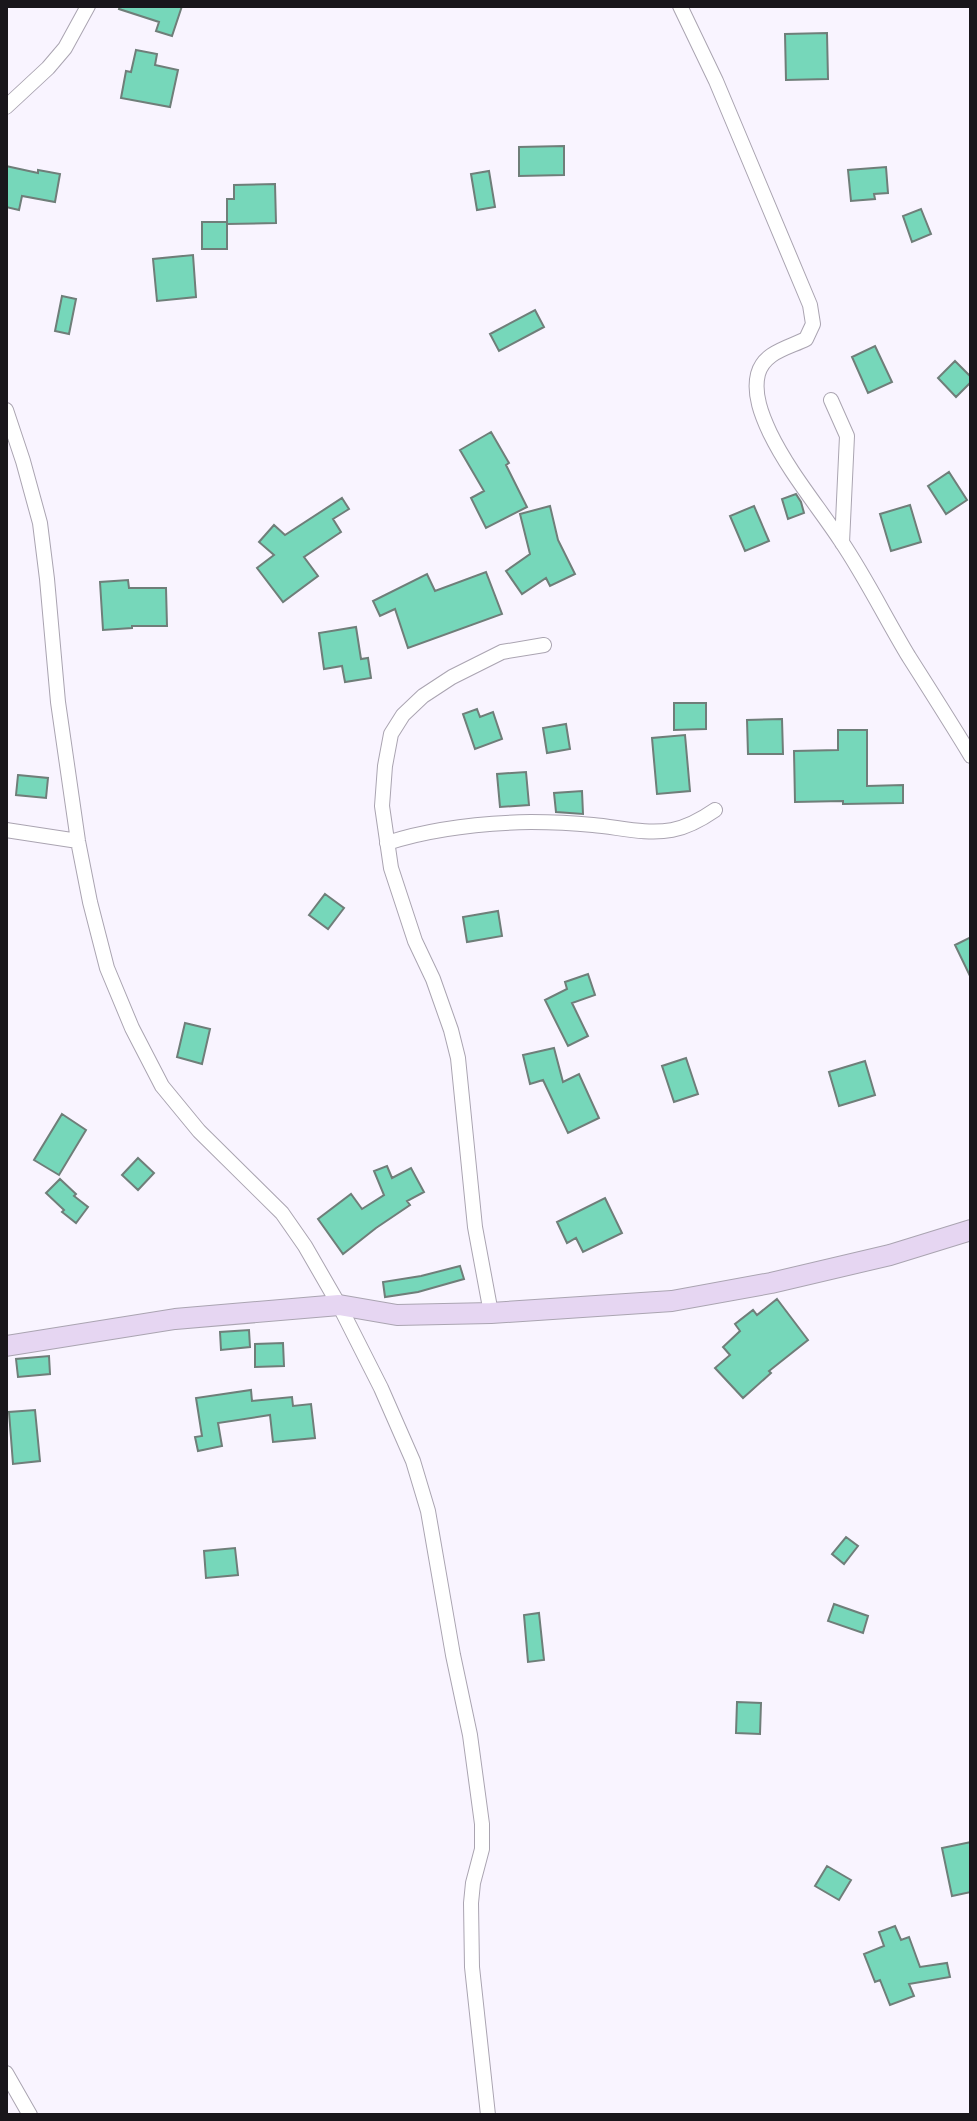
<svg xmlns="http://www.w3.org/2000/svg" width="977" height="2121" font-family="'Asap Condensed',sans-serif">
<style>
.building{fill:#76d7ba;stroke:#6f7e79;stroke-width:2}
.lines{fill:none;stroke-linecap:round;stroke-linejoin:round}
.street-casing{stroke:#aaa4b1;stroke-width:16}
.secondary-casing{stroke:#aaa4b1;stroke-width:22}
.street{stroke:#fff;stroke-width:14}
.secondary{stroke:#e6d6f2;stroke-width:20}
</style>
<rect width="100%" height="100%" fill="#f9f4ff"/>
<path class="building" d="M120 6H182L172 36 156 31 159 22 119 9Z
M827 33 828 79 786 80 785 34Z
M136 50 157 54 155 65 178 70 170 107 121 98 126 71 131 72Z
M564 146V175L519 176V147Z
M6 166 38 173V170L60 174 55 202 22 196 19 210 6 207Z
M886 167 888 193 874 194 875 199 851 201 848 170Z
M489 171 495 207 477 210 471 174Z
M275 184 276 223 227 224V199H234V185Z
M921 209 931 234 912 242 903 216Z
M202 222H227V249H202Z
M193 255 196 297 157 301 153 259Z
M62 296 76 299 69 334 55 331Z
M535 310 544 327 499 351 490 334Z
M875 346 892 382 868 393 852 357Z
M955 361 971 377V382L956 397 938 378Z
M491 432 509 463 506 465 527 507 486 528 471 498 484 491 460 450Z
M949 472 967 500 946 514 928 486Z
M796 494 801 502 804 513 788 519 782 499Z
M342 498 349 509 333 519 341 532 304 557 318 576 283 602 257 568 274 555 259 542 274 525 285 535Z
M910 505 921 542 891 551 880 514Z
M550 506 558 540 575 574 550 586 546 578 522 594 506 571 530 554 520 514Z
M754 506 769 541 745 551 730 516Z
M486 572 502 614 408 648 395 609 380 616 373 601 427 574 435 591Z
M128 580 129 588H166L167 626H132V628L103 630 100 582Z
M356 627 361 659 368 658 371 678 345 682 342 666 324 669 319 633Z
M674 703H706V729L674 730Z
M477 709 480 717 493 712 502 739 475 749 463 714Z
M782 719 783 754H748L747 720Z
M566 724 570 749 547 753 543 728Z
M838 730H867V786L903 785V803L843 804V801L795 802 794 751 838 750Z
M685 735 690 791 657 794 652 738Z
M526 772 529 805 500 807 497 774Z
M18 775 48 778 46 798 16 795Z
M582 791 583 814 556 812 554 793Z
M325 894 344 908 328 929 309 915Z
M498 911 502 936 467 942 463 917Z
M971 937V978L955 945Z
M588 974 595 995 572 1003 588 1036 568 1046 545 1000 567 989 565 982Z
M185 1023 210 1029 202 1064 177 1057Z
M554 1048 563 1082 579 1074 599 1118 568 1133 543 1080 530 1084 523 1055Z
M686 1058 698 1094 674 1102 662 1066Z
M865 1061 875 1095 839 1106 829 1072Z
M62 1114 86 1130 59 1175 34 1160Z
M138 1158 154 1173 138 1190 122 1175Z
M387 1166 392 1178 411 1168 424 1192 407 1201 410 1205 376 1228 343 1254 318 1219 351 1194 362 1209 384 1195 374 1171Z
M60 1179 76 1194 74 1196 88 1207 76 1223 62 1212 64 1210 46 1193Z
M605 1198 622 1233 583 1252 576 1238 567 1243 557 1222Z
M460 1266 464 1279 418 1292 385 1297 383 1282 421 1276Z
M777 1299 808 1340 769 1371 771 1373 743 1398 715 1368 730 1355 723 1347 740 1331 735 1324 753 1310 757 1315Z
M249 1330 250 1347 221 1350 220 1332Z
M283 1343 284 1366 255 1367V1344Z
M49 1356 50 1374 18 1377 16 1359Z
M251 1390 252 1401 292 1397 293 1406 311 1404 315 1438 273 1442 270 1415 218 1423 222 1446 198 1451 195 1437 202 1436 196 1398Z
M35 1410 40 1461 13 1464 9 1412Z
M846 1537 858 1546 844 1564 832 1554Z
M235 1548 238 1575 206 1578 204 1551Z
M834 1604 868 1616 863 1633 828 1621Z
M539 1613 544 1660 528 1662 524 1615Z
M737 1702 761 1703 760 1734 736 1733Z
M971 1842V1892L952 1896 942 1848Z
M827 1866 851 1880 839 1900 815 1886Z
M895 1926 901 1940 909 1937 920 1967 947 1963 950 1977 909 1984 914 1996 890 2005 880 1980 875 1982 864 1954 884 1946 879 1932Z"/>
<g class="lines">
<defs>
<path id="street" d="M680 6 716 81 810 305 813 324 806 339C788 348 764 352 758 374 753 394 762 416 770 433 789 472 817 505 841 541 866 578 886 619 909 657 930 690 951 723 971 756
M6 107 48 68 65 48 88 6
M831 400 847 436 842 543
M6 410 23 461 40 523 47 579 58 702 78 841 90 902 107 968 132 1028 162 1086 199 1131 282 1213 305 1246 339 1305 381 1388 413 1461 428 1511 453 1655 470 1735 482 1824V1849L473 1883 471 1903 472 1967 488 2115
M6 830 78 841
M387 843C433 828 483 823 531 822 552 822 573 823 593 825 618 827 646 835 672 830 688 827 702 819 715 810
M491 1313 475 1227 458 1058 451 1030 433 979 415 941 391 868 382 806 385 766 391 734 403 715 423 696 452 677 502 652 544 645
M6 2073 30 2115"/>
<path id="secondary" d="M6 1346 175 1319 339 1305 397 1315 491 1313 672 1301 771 1283 890 1255 971 1230"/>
</defs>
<use href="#street" class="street-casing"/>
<use href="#secondary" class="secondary-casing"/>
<use href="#street" class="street"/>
<use href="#secondary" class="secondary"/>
</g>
<rect width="977" height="2121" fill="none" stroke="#19161b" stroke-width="16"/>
</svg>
